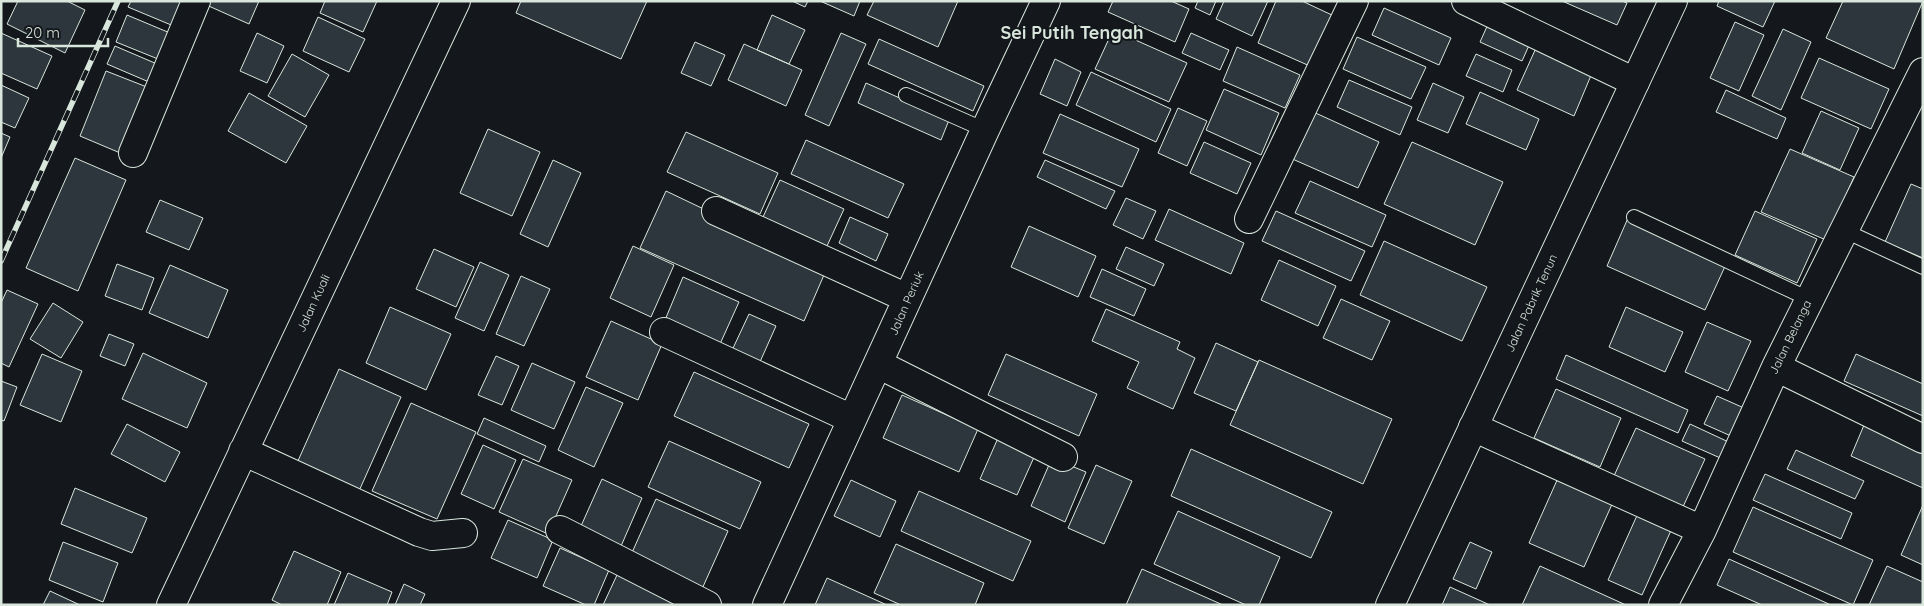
<svg xmlns="http://www.w3.org/2000/svg" width="1924" height="606" font-family="Quicksand,sans-serif">
<style>
.building{fill:#2c363c;stroke:#d8e6dc}
.lines{fill:none;stroke-linecap:round;stroke-linejoin:round}
.lane-casing{stroke:#d8e6dc;stroke-width:16}
.street-casing{stroke:#d8e6dc;stroke-width:30}
.secondary-casing{stroke:#d8e6dc;stroke-width:30}
.lane{stroke:#14181c;stroke-width:14}
.street{stroke:#14181c;stroke-width:28}
.secondary{stroke:#14181c;stroke-width:28}
.rail-casing{stroke:#d8e6dc;stroke-width:5.5}
.rail{stroke:#14181c;stroke-width:4;stroke-dasharray:11;stroke-linecap:butt}
.labels{text-anchor:middle;dominant-baseline:central;stroke-width:4;stroke-linejoin:round;paint-order:stroke}
.street-label{font-size:12px;fill:#d8e6dc;stroke:#14181c}
.district-label{font-size:18px;font-weight:bold;fill:#d8e6dc;stroke:#14181c}
</style>
<rect width="100%" height="100%" fill="#14181c"/>
<path class="building" d="M18 1H67L85 10 65 53 7 24Z
M131 1H187L176 27 128 7Z
M203 1H259L249 24 202 3Z
M325 1H377L363 32 320 13Z
M521 1H647L621 59 516 13Z
M792 1H808L805 7Z
M820 1H860L854 16Z
M874 1H958L938 47 867 15Z
M1113 1H1171L1189 9 1175 42 1108 12Z
M1198 1H1216L1210 15 1195 8Z
M1224 1H1268L1252 36 1216 19Z
M1276 1H1302L1334 16 1312 67 1258 43Z
M1562 1H1622L1627 3 1617 25Z
M1719 1H1775L1763 27 1717 6Z
M1843 1H1923L1894 69 1826 38Z
M1384 8 1451 38 1439 65 1372 35Z
M127 15 170 33 158 59 116 42Z
M772 15 805 30 789 64 757 50Z
M318 17 365 39 349 72 303 51Z
M1489 22 1531 41 1522 61 1480 42Z
M1735 22 1764 35 1739 91 1710 78Z
M1783 29 1811 42 1781 110 1752 96Z
M1113 30 1187 63 1169 102 1095 69Z
M1 33 52 56 37 89 1 73Z
M257 33 284 46 267 83 240 71Z
M841 33 866 44 829 126 805 115Z
M1191 33 1229 50 1220 70 1182 53Z
M1357 37 1426 67 1411 99 1343 69Z
M879 39 984 86 973 111 868 64Z
M695 42 725 55 711 86 681 73Z
M744 44 802 70 786 106 728 80Z
M115 46 164 67 156 85 107 64Z
M1237 47 1300 75 1285 108 1223 81Z
M1536 48 1592 73 1574 116 1517 90Z
M292 54 329 75 305 117 268 96Z
M1476 54 1512 70 1503 92 1466 76Z
M1819 58 1889 89 1871 129 1801 98Z
M1055 59 1081 72 1067 106 1040 94Z
M106 71 152 89 125 155 80 136Z
M1091 72 1171 109 1156 142 1076 105Z
M1349 80 1412 107 1400 135 1337 107Z
M866 83 949 120 941 140 858 103Z
M1433 83 1464 97 1448 133 1417 120Z
M1 85 29 98 15 128 1 122Z
M1224 89 1279 113 1261 155 1206 130Z
M1726 90 1786 118 1777 139 1716 112Z
M1480 92 1539 119 1526 150 1466 124Z
M249 93 307 126 286 163 228 131Z
M1178 108 1207 121 1187 166 1158 153Z
M1309 110 1379 142 1358 188 1288 157Z
M1821 111 1859 128 1840 170 1802 153Z
M1060 114 1139 149 1122 187 1043 153Z
M488 129 540 152 512 216 460 193Z
M686 132 778 173 760 214 667 172Z
M1 133 10 137 1 158Z
M806 140 904 184 888 218 791 174Z
M1204 142 1251 163 1237 194 1190 173Z
M1412 142 1503 182 1475 245 1384 204Z
M1790 149 1854 177 1826 240 1761 212Z
M75 158 126 180 78 291 26 268Z
M553 160 581 173 548 247 520 234Z
M1045 160 1115 191 1106 209 1037 177Z
M780 180 844 209 827 246 763 217Z
M1310 181 1386 215 1372 247 1295 213Z
M1911 184 1923 189V258L1885 242Z
M666 191 827 268 804 321 640 248Z
M1126 198 1156 211 1143 239 1113 225Z
M160 200 203 218 189 250 146 232Z
M1169 209 1244 243 1231 274 1155 240Z
M1276 211 1365 251 1351 281 1262 241Z
M1755 211 1817 239 1797 283 1735 255Z
M850 217 888 234 876 261 839 243Z
M1628 218 1727 262 1705 310 1607 266Z
M1029 226 1096 256 1078 297 1011 267Z
M1384 241 1487 287 1462 341 1360 295Z
M633 246 674 265 651 317 610 298Z
M1126 247 1164 264 1154 286 1116 269Z
M434 249 474 267 456 307 416 289Z
M1279 260 1336 286 1318 326 1261 300Z
M480 262 509 275 484 331 455 318Z
M117 264 154 278 142 310 105 296Z
M170 265 228 290 208 338 149 313Z
M1102 269 1146 289 1134 316 1090 297Z
M521 276 550 289 524 346 496 334Z
M683 277 739 302 720 344 665 320Z
M7 290 38 304 9 367 1 363V303Z
M1341 299 1390 321 1372 360 1323 338Z
M53 303 83 322 61 358 30 339Z
M390 307 451 334 426 390 366 363Z
M1626 307 1683 332 1665 372 1609 347Z
M1106 309 1180 342 1177 349 1195 358 1173 409 1127 388 1139 362 1092 341Z
M749 314 776 326 755 373 727 361Z
M611 321 662 344 638 400 586 377Z
M1707 322 1751 341 1728 391 1685 372Z
M109 334 134 344 125 366 100 356Z
M1216 343 1258 362 1236 411 1194 393Z
M143 353 207 383 187 428 122 399Z
M42 354 82 371 61 422 20 405Z
M1006 354 1097 394 1079 436 988 395Z
M1856 354 1923 384V416L1844 381Z
M1566 355 1688 410 1678 433 1556 379Z
M496 356 519 366 502 405 478 395Z
M1259 360 1392 419 1363 484 1230 425Z
M532 363 575 382 554 429 511 410Z
M339 369 401 397 359 491 297 463Z
M694 372 809 424 789 468 674 416Z
M1 381 17 387 4 421 1 420Z
M586 387 623 403 594 467 558 450Z
M1556 389 1621 418 1600 467 1534 438Z
M902 395 978 429 959 472 883 438Z
M1717 396 1753 412 1740 440 1704 424Z
M411 403 476 432 437 519 372 491Z
M484 418 546 446 539 462 477 434Z
M127 424 180 452 165 482 111 454Z
M1690 424 1735 445 1727 461 1682 441Z
M1864 425 1923 452V488L1851 456Z
M1636 428 1705 459 1682 509 1613 478Z
M998 438 1035 455 1017 495 980 479Z
M669 441 761 482 740 529 648 487Z
M483 445 516 460 494 509 461 494Z
M1191 449 1332 512 1311 558 1171 496Z
M1796 450 1864 481 1855 499 1787 469Z
M1052 458 1086 472 1065 522 1031 506Z
M523 459 572 480 548 534 499 512Z
M1096 465 1132 481 1104 544 1068 528Z
M1765 474 1852 513 1841 539 1753 500Z
M1558 478 1613 502 1584 567 1529 543Z
M602 479 642 498 618 553 577 535Z
M851 480 896 501 880 537 834 516Z
M75 488 147 518 132 553 61 524Z
M919 491 1031 541 1013 581 901 531Z
M656 499 728 531 702 589 630 557Z
M1923 505V565L1901 555Z
M1753 507 1873 560 1853 605 1733 552Z
M1178 511 1280 557 1259 605H1246L1154 564Z
M1639 511 1673 526 1642 595 1608 580Z
M508 520 553 540 537 578 491 558Z
M63 542 118 563 103 602 49 580Z
M1470 542 1492 552 1476 589 1453 579Z
M896 544 984 583 975 605H901L874 593Z
M560 548 609 570 594 605H586L543 586Z
M294 551 341 572 327 605H282L272 600Z
M1729 559 1831 605H1762L1717 585Z
M1540 566 1626 605H1522Z
M1887 566 1923 582V605H1869Z
M1142 569 1223 605H1126Z
M348 573 392 592 387 605H334Z
M617 575 682 605H603Z
M827 578 887 605H815Z
M404 584 425 594 420 605H395Z
M1450 587 1490 605H1442Z
M50 591 80 605H43Z"/>
<g class="lines">
<defs>
<path id="lane" d="M906 95 985 130
M1634 217 1809 299
M1843 230 1923 267"/>
<path id="street" d="M1466 1 1635 82
M133 153 196 1
M716 211 907 298
M1249 219 1354 1
M664 332 852 419
M878 364 1063 457
M1776 367 1923 439
M1473 427 1702 530
M243 451 419 532 432 536 463 533
M560 530 707 605
M171 605 456 1
M767 605 985 130 1046 1
M1663 605 1702 530 1776 367 1923 72"/>
<path id="secondary" d="M1390 605 1673 1"/>
</defs>
<use href="#lane" class="lane-casing"/>
<use href="#street" class="street-casing"/>
<use href="#secondary" class="secondary-casing"/>
<use href="#lane" class="lane"/>
<use href="#street" class="street"/>
<use href="#secondary" class="secondary"/>
<defs>
<path id="rail" d="M1 261 118 1"/>
</defs>
<use href="#rail" class="rail-casing"/>
<use href="#rail" class="rail"/>
</g>
<g class="labels">
<g class="street-label">
<text transform="translate(313 303) rotate(-65)">Jalan Kuali</text>
<text transform="translate(906 303) rotate(-66)">Jalan Periuk</text>
<text transform="translate(1531 303) rotate(-65)">Jalan Pabrik Tenun</text>
<text transform="translate(1790 337) rotate(-64)">Jalan Belanga</text>
</g>
<g class="district-label">
<text x="1072" y="32">Sei Putih Tengah</text>
</g>
</g>
<rect width="1924" height="606" fill="none" stroke="#d8e6dc" stroke-width="5"/>
<path d="M18 38v8h90v-8" fill="none" stroke="#d8e6dc" stroke-width="2.5"/>
<text x="25" y="38" font-size="15" fill="#d8e6dc" stroke="#14181c" stroke-width="4" paint-order="stroke">20 m</text>
</svg>
